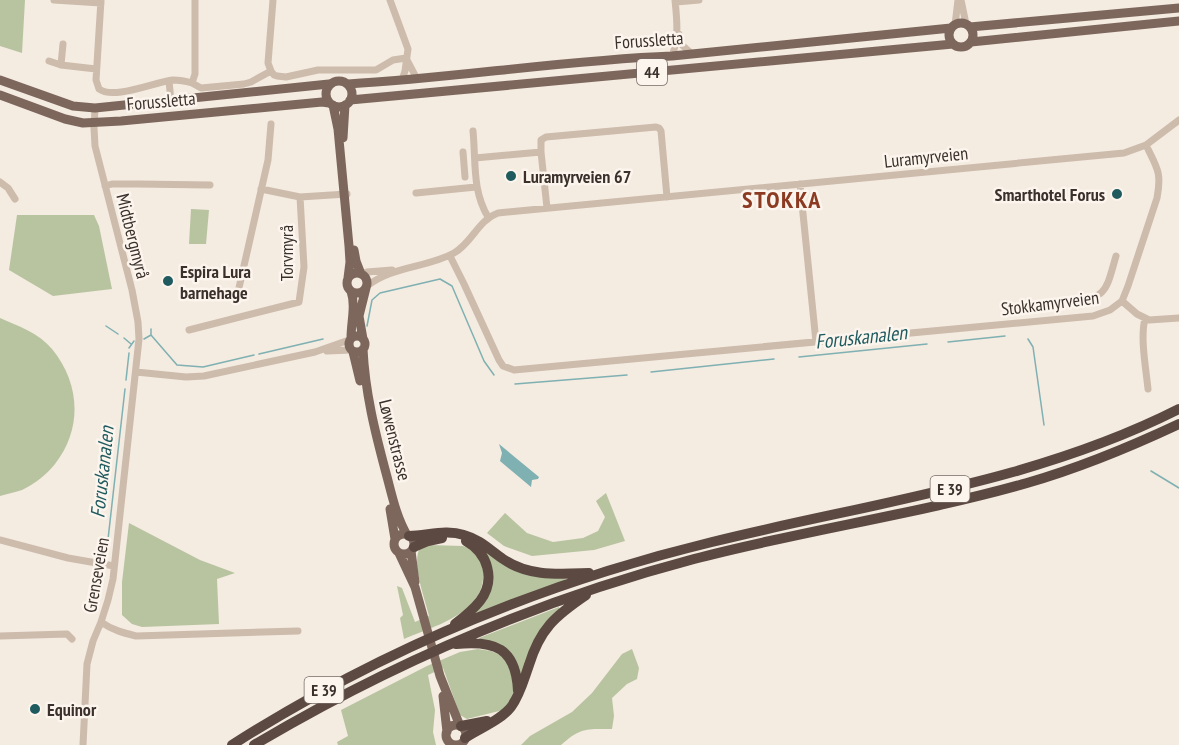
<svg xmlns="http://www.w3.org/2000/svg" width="1179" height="745" font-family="'PT Sans Narrow',sans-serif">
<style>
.green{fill:#b8c4a0}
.water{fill:#7fb0b2}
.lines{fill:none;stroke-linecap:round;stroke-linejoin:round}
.stream{stroke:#7fb0b2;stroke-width:1.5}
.minor{stroke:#cdbbac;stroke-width:7}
.major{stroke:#7d675c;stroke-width:9}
.highway{stroke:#5c4a42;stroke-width:10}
.poi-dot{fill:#1f5a5e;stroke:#fbf5ee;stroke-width:2}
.labels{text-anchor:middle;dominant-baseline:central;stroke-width:5;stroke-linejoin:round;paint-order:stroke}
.shield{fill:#fbf5ee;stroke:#756b66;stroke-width:1.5}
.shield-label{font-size:16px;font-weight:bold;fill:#3b302b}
.street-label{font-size:18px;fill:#3b302b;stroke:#fbf5ee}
.poi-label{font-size:18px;font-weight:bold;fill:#3b302b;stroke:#fbf5ee;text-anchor:start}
.water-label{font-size:20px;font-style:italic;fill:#1f5a5e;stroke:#fbf5ee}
.district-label{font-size:24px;font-weight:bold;letter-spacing:1.5px;fill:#8c3b22;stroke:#fbf5ee}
</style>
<rect width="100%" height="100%" fill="#f4ebe1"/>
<path class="green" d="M0 0H25L22 53 0 46Z
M191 209 209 210 206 244H189Z
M17 215H94L99 226 112 289 53 296 9 270Z
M0 318C18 326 39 333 52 349 80 383 83 428 55 464 47 474 35 484 22 490 16 492 7 494 0 496Z
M606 493 625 541 594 550 532 556 504 546 487 533 505 513 527 533 553 542 583 538 598 531 605 517 596 501Z
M129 523 200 560 235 573 217 579 219 624 142 627 132 624 122 615V582Z
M428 545 463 546C473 549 482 560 483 570 487 613 436 625 404 639L400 618 403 615 397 586 402 588 415 622 429 616C425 599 411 563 420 548Z
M485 551 564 578 566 580 472 617 487 598Z
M559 607 560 610 520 676 518 667 480 640 479 638Z
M478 649 491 651 500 655 507 661 515 685 512 697 503 710 467 719 460 715 443 668 428 675 435 710 433 732 436 745H338L337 742 348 736 341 710 427 666 460 652Z
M632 649 639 668 637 679 627 684 612 698 614 716 612 729C587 729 581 727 561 745H521L530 736 572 712 592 693 622 654Z"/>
<path class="water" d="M499 444 539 477 538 479 532 480 531 487 500 461 502 453Z"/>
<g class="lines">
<path class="stream" d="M106 326 118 334
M367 326 372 300 380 293 440 279 452 286 484 361 494 375
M151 335 177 365 203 367 254 355
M124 338 131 344
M144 339 151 335V329
M1028 339 1033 347 1044 425
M948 342 1005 336
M129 348 134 341
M259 354 323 339
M799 357 927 344
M651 372 774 359
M126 380 129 353
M515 384 627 375
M1151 471 1179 488
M106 557 125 389"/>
<path class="minor" d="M54 0 101 3
M101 0 96 80 99 89C114 100 154 82 173 80 180 80 185 81 192 83L195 74V0
M273 0 268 63 271 71 274 75 277 76 286 77 318 70H376L393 60 406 58
M390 0 408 49 405 71 402 80
M961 0 966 24
M676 2 699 0
M955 25 958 0
M679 34 682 45 692 54
M672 56C679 37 677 20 675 0
M406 58 417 79
M49 61 61 65 96 69
M61 65 63 44
M169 81 171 101
M192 83 201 88 244 84 251 82 271 71
M473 131C476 162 472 190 488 217
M463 152 465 177
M541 152V140L546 137 656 127 659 128 661 131 667 197
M475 158 541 152 547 208
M0 182 8 188 15 199
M800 184 816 342
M105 186 112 184H137L210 185
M261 189 300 197 347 194
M416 193 476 187
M450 256 464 284 499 360 503 366 514 370 1093 316 1110 310 1122 301 1128 286 1157 198C1162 172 1157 168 1146 145
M362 274 367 272 392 270
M367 286C392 266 427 268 454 253 472 243 478 220 498 213L1124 153 1146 145 1179 120
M236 301 268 160 271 124
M1122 301 1137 314 1149 320 1179 318
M1070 302C1108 298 1106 290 1116 256
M1145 319C1140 337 1146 369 1148 389
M189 330 299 302 304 267 300 197
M327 351 351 350
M136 372 186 377 204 376 315 352 349 340
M0 540 68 558 114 566
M101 622C112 630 124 633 136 636L298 631
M0 636 67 634 72 639
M83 745 87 664 93 641 101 622 108 600 113 579 139 339 138 322 132 290 95 146 94 128 95 108"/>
<path class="major" d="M949 35a12 12 0 1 1 24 0a12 12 0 1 1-24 0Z
M970 27 1179 8
M971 42 1179 21
M0 80 73 106 95 108 329 84
M326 94a13 13 0 1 1 26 0a13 13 0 1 1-26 0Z
M348 84C456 78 564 60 672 56L951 28
M0 95 65 119 83 123 121 121 322 102 329 103
M350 100 953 44
M333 105 338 129 349 246 350 262 348 278
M343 138 345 105
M354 250 356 261 361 274
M347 283a10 10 0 1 1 20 0a10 10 0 1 1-20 0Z
M351 291C356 306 351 322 351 338
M349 344a8 8 0 1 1 16 0a8 8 0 1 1-16 0Z
M363 339 359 316 366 288
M363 349C365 392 375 432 386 473 392 495 396 516 407 535
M353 352 360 381
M390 509 395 539
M394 544a10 10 0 1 1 20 0a10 10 0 1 1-20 0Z
M411 551 415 582
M399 553 415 587 440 676 460 726
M443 696 447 732
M446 735a10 10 0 1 1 20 0a10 10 0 1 1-20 0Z"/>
<path class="highway" d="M409 536C427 536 445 529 464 535 479 539 490 550 503 559 529 577 559 574 589 573
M414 547 428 541 442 538
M455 624C464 617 473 610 480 601 496 580 488 553 466 541
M456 644C495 640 516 648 518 691
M461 726 487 721
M465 738C479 729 501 720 511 707 520 695 524 679 529 665 540 629 555 616 586 595
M232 745C379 651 543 583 712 542 869 503 1033 483 1179 409
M254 745C392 663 539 600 694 559 804 530 918 514 1027 483 1079 468 1130 447 1179 424"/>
</g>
<g class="poi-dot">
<circle cx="511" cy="176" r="6"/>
<circle cx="1117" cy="194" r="6"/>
<circle cx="168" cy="281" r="6"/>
<circle cx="35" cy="709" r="6"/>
</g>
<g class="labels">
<g class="shield">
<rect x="637" y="59" width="30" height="26" rx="4.5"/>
<rect x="930.5" y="476" width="39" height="26" rx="4.5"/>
<rect x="304.5" y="677" width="39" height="26" rx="4.5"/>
</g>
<g class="shield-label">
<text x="652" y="72">44</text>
<text x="950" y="489">E 39</text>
<text x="324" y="690">E 39</text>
</g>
<g class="street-label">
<text transform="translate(649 40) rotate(-4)">Forussletta</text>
<text transform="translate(161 101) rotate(-5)">Forussletta</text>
<text transform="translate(926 157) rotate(-6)">Luramyrveien</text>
<text transform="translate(133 236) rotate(76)">Midtbergmyrå</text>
<text transform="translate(286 253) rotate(-90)">Torvmyrå</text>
<text transform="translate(1050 303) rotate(-7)">Stokkamyrveien</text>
<text transform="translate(395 440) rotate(76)">Løwenstrasse</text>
<text transform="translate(96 575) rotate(-80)">Grenseveien</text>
</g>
<g class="poi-label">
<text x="523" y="176">Luramyrveien 67</text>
<text x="1105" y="194" text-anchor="end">Smarthotel Forus</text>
<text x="180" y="271">Espira Lura<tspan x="180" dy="21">barnehage</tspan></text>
<text x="47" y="709">Equinor</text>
</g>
<g class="water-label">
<text transform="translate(861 337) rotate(-6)">Foruskanalen</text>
<text transform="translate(102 472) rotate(-84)">Foruskanalen</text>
</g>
<g class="district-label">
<text x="782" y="199">STOKKA</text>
</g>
</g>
</svg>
